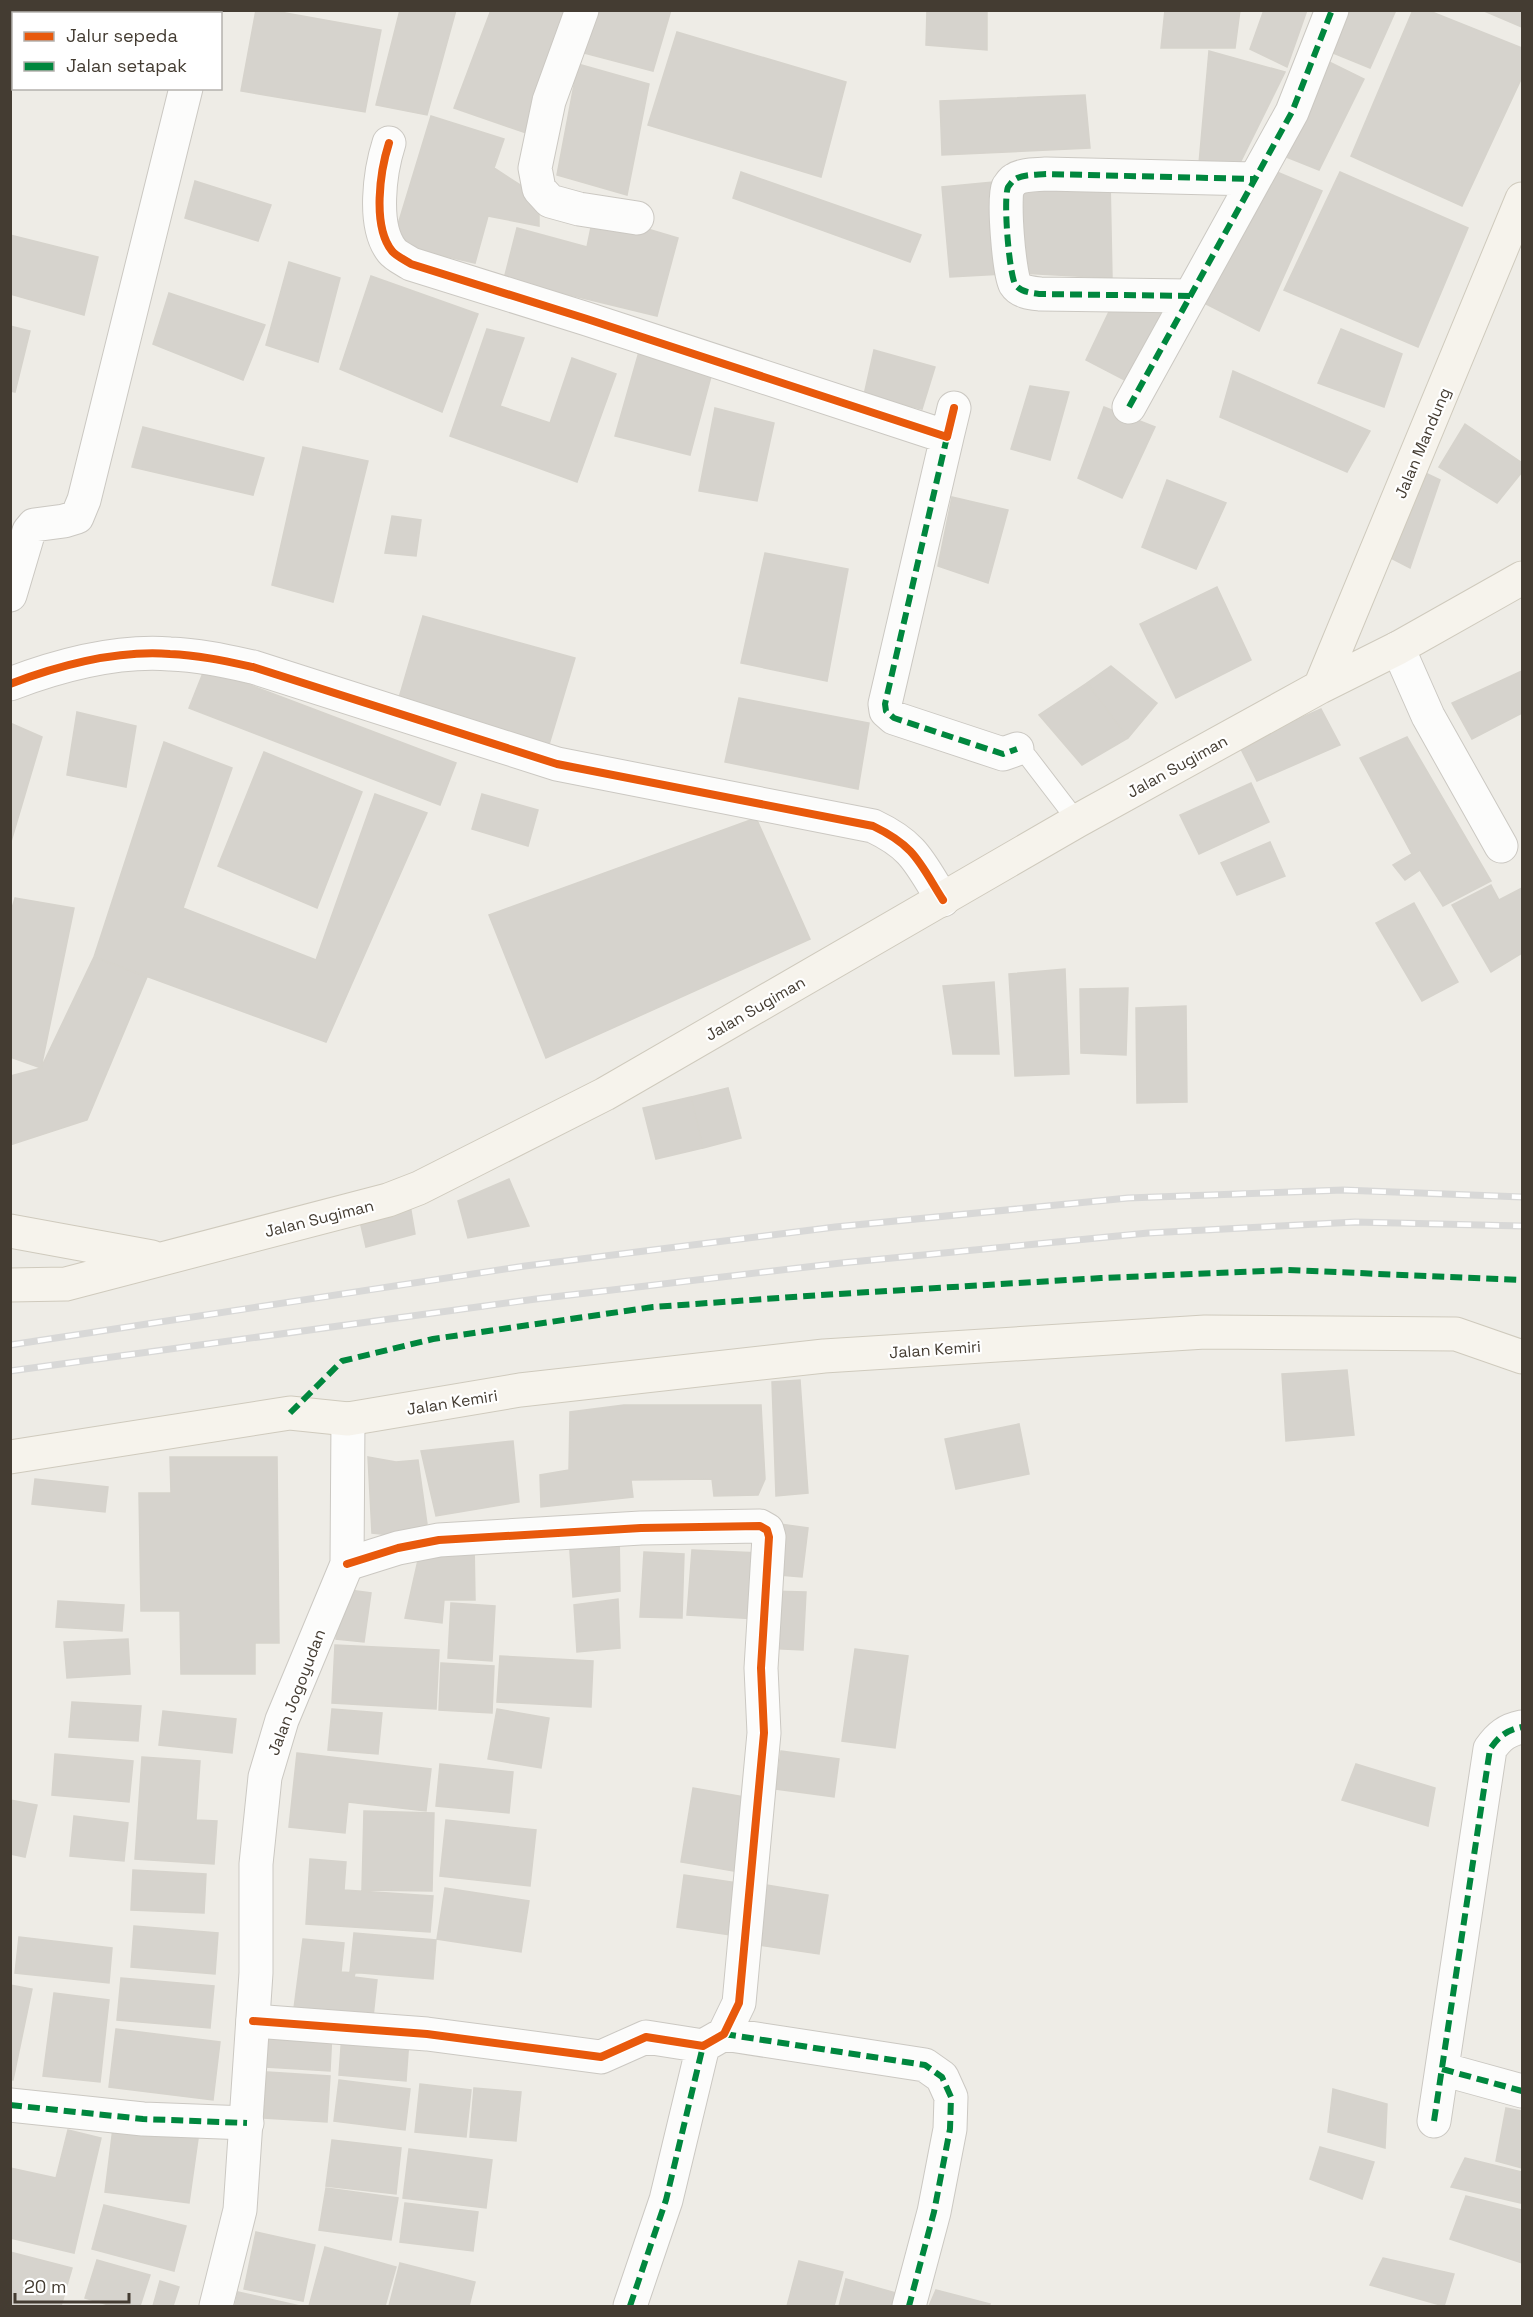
<svg xmlns="http://www.w3.org/2000/svg" width="1533" height="2317" font-family="'Space Grotesk',sans-serif">
	<style>
		.building { fill: #d6d3cd; stroke: #d6d3cc; stroke-width: 1.5 }
		.lines { fill: none; stroke-linecap: round; stroke-linejoin: round }
		.service-casing { stroke: #cbc8c2; stroke-width: 20 }
		.minor-casing { stroke: #cbc8c2; stroke-width: 35 }
		.tertiary-casing { stroke: #cbc8c2; stroke-width: 35 }
		.secondary-casing { stroke: #cfcabd; stroke-width: 35 }
		.service { stroke: #fcfcfb; stroke-width: 18 }
		.minor { stroke: #fcfcfb; stroke-width: 33 }
		.tertiary { stroke: #fcfcfb; stroke-width: 33 }
		.secondary { stroke: #f6f3ec; stroke-width: 33 }
		.rail-casing { stroke: #d8d8d7; stroke-width: 7 }
		.rail { stroke: #fff; stroke-width: 4.5; stroke-dasharray: 14; stroke-linecap: butt }
		.quiet { stroke: #00873e; stroke-width: 6; stroke-dasharray: 12 6; stroke-linecap: butt }
		.cycleway-casing { stroke: #fff; stroke-width: 11 }
		.cycleway { stroke: #e8590c; stroke-width: 8 }
		.labels { text-anchor: middle; stroke-width: 4.5; stroke-linejoin: round; paint-order: stroke }
		.street-label { font-size: 16px; fill: #443c32; stroke: #fff }
	</style>
	<rect width="100%" height="100%" fill="#eeece6"/>
	<!-- building -->
	<path class="building" d="M256 10H269L381 30 365 112 241 91Z
		M400 10H456L427 115 376 105Z
		M491 10H578L535 136 454 108Z
		M598 10H671L653 71 584 53Z
		M927 10H987V50L926 45Z
		M1165 10H1240L1235 48H1161Z
		M1264 10H1307L1287 67 1250 49Z
		M1335 10H1396L1370 68 1321 48Z
		M1413 10H1427L1522 48V77L1462 206 1351 156Z
		M1482 10H1522V27Z
		M677 32 846 82 821 177 648 125Z
		M1209 51 1285 72 1235 173 1198 175Z
		M1319 57 1364 79 1319 170 1274 152Z
		M578 64 649 84 627 195 557 175Z
		M1085 95 1090 148 942 155 940 101Z
		M431 116 504 139 494 168 539 197V226L488 216 475 263 392 244Z
		M1265 167 1322 191 1259 331 1202 302Z
		M741 172 921 235 910 262 733 198Z
		M1340 172 1468 228 1418 347 1284 290Z
		M1110 178 1112 278 1020 273 1013 184Z
		M195 181 271 205 258 241 185 218Z
		M993 182 1003 274 950 277 942 187Z
		M594 213 678 238 657 316 504 279 517 228 587 247Z
		M10 235 98 257 84 315 10 294Z
		M289 262 340 278 318 362 266 345Z
		M371 276 478 314 442 412 340 369Z
		M169 293 265 325 243 380 153 344Z
		M1115 299 1173 309 1138 387 1086 360Z
		M10 326 30 331 15 392 10 391Z
		M487 329 524 338 500 406 550 423 572 358 616 374 577 482 450 436Z
		M1341 329 1402 354 1384 407 1318 383Z
		M874 350 935 367 922 409 864 395Z
		M639 352 713 369 690 455 615 436Z
		M1233 371 1370 431 1347 472 1220 417Z
		M1030 386 1069 392 1050 460 1011 449Z
		M1104 407 1155 427 1122 498 1078 478Z
		M715 408 774 423 757 501 699 491Z
		M1465 424 1522 463V472L1497 503 1439 467Z
		M143 427 264 458 253 495 132 467Z
		M303 447 368 461 333 602 272 585Z
		M1417 469 1440 480 1410 568 1379 552Z
		M1167 480 1226 503 1196 569 1142 547Z
		M952 497 1008 510 988 583 938 566Z
		M392 516 421 520 416 556 385 553Z
		M765 553 848 569 827 681 741 663Z
		M1217 587 1251 660 1176 698 1140 624Z
		M423 616 575 658 547 751 396 708Z
		M1111 666 1157 703 1128 738 1087 683Z
		M205 668 456 763 440 805 189 708Z
		M1522 671V713L1472 739 1452 703Z
		M1087 683 1128 738 1082 765 1039 715Z
		M739 698 869 723 858 789 725 762Z
		M1321 709 1340 745 1257 781 1239 745Z
		M77 712 136 726 126 787 67 775Z
		M10 723 42 737 10 845Z
		M1407 737 1491 881 1443 906 1420 870 1405 880 1393 865 1412 854 1360 758Z
		M164 742 232 768 183 908 316 960 375 794 427 813 326 1042 94 957Z
		M264 752 362 792 317 908 218 866Z
		M1251 783 1269 822 1199 854 1180 815Z
		M482 794 538 810 528 846 472 829Z
		M756 818 810 939 546 1058 489 915Z
		M1270 842 1285 876 1237 895 1221 863Z
		M1491 885 1499 900 1522 888V953L1491 972 1452 905Z
		M15 898 74 908 41 1068 10 1057V915Z
		M1414 903 1458 982 1422 1001 1376 923Z
		M94 957 147 977 87 1120 10 1145V1076L41 1068Z
		M1065 969 1069 1074 1015 1076 1009 974Z
		M994 982 999 1054H953L943 986Z
		M1128 988 1126 1055 1081 1053 1080 989Z
		M1186 1006 1187 1102 1137 1103 1136 1008Z
		M728 1088 741 1138 703 1148 691 1097Z
		M691 1097 703 1148 656 1159 643 1108Z
		M509 1179 529 1226 468 1238 458 1201Z
		M410 1205 415 1234 366 1247 359 1217Z
		M1347 1370 1354 1435 1286 1441 1282 1374Z
		M800 1380 808 1493 776 1496 772 1382Z
		M624 1405H761L765 1479 758 1495 714 1496 712 1479 631 1480 633 1497 541 1507 540 1475 569 1470 570 1412Z
		M1019 1424 1029 1474 956 1489 945 1439Z
		M513 1441 519 1502 436 1516 421 1451Z
		M170 1457H277L279 1643H255V1674H181L180 1611H141L139 1493H171Z
		M368 1457 396 1462 418 1460 427 1524 401 1536 372 1533Z
		M35 1479 108 1487 105 1512 32 1504Z
		M773 1523 808 1528 802 1577 768 1574Z
		M619 1531 620 1591 573 1597 569 1536Z
		M474 1541 475 1600H444L442 1623 405 1618 421 1547Z
		M692 1550 760 1553 758 1619 687 1615Z
		M644 1552 684 1554 682 1618 640 1617Z
		M342 1589 371 1593 364 1642 336 1639Z
		M767 1591 806 1592 803 1650 763 1648Z
		M618 1599 620 1648 577 1652 574 1605Z
		M58 1601 124 1605 122 1631 56 1627Z
		M451 1603 495 1606 492 1661 448 1658Z
		M128 1639 130 1674 67 1678 64 1642Z
		M335 1645 439 1650 436 1709 332 1703Z
		M855 1649 908 1656 895 1748 842 1741Z
		M500 1656 593 1661 591 1707 497 1702Z
		M441 1663 494 1666 492 1713 439 1710Z
		M72 1702 141 1706 138 1741 69 1737Z
		M332 1709 382 1713 378 1754 328 1750Z
		M497 1709 549 1718 541 1768 488 1759Z
		M163 1711 236 1719 232 1753 159 1745Z
		M781 1751 839 1759 834 1797 776 1789Z
		M297 1753 431 1769 426 1811 348 1802 345 1833 289 1827Z
		M55 1754 133 1761 129 1802 52 1795Z
		M142 1757 200 1761 196 1820 217 1821 214 1864 135 1859Z
		M440 1764 513 1772 509 1813 436 1806Z
		M1356 1764 1435 1788 1428 1826 1342 1800Z
		M693 1788 751 1798 739 1872 681 1862Z
		M10 1800 37 1805 25 1857 10 1854Z
		M364 1811 434 1813 432 1891 362 1890Z
		M74 1816 128 1823 124 1861 70 1856Z
		M446 1820 536 1830 530 1886 440 1876Z
		M310 1859 346 1862 344 1890 433 1896 430 1932 306 1924Z
		M133 1870 206 1874 204 1913 131 1910Z
		M684 1875 744 1884 737 1936 677 1927Z
		M754 1883 828 1895 819 1954 745 1943Z
		M445 1888 529 1901 521 1952 437 1939Z
		M134 1926 218 1933 215 1974 131 1967Z
		M354 1933 436 1940 433 1979 350 1972Z
		M19 1937 112 1948 109 1983 15 1973Z
		M303 1939 344 1943 341 1972 355 1973 354 1977 377 1980 372 2026 293 2016Z
		M121 1978 214 1986 210 2028 117 2020Z
		M10 1985 32 1989 13 2080H10Z
		M54 1993 109 2000 100 2082 43 2076Z
		M269 2027 332 2031 330 2071 266 2067Z
		M116 2029 220 2042 213 2100 109 2087Z
		M342 2034 409 2039 406 2081 339 2075Z
		M267 2072 330 2076 327 2122 264 2118Z
		M339 2080 410 2089 405 2130 334 2121Z
		M420 2084 471 2090 466 2137 415 2132Z
		M474 2088 521 2092 516 2141 470 2137Z
		M1333 2089 1387 2104 1385 2148 1328 2132Z
		M1506 2108 1522 2111V2168L1496 2161Z
		M113 2128 198 2139 189 2203 105 2192Z
		M68 2130 101 2138 74 2253 10 2238V2168L56 2178Z
		M332 2140 401 2148 396 2194 326 2186Z
		M1320 2147 1374 2162 1362 2199 1310 2179Z
		M409 2149 492 2160 486 2208 403 2198Z
		M1465 2158 1522 2172 1521 2203 1451 2187Z
		M326 2188 398 2198 391 2240 319 2230Z
		M1466 2196 1522 2210V2263L1450 2239Z
		M405 2203 478 2212 473 2251 400 2242Z
		M104 2205 186 2226 174 2271 92 2249Z
		M256 2232 315 2245 303 2301 244 2289Z
		M325 2247 396 2267 385 2306H309Z
		M10 2252 72 2268 61 2306H10Z
		M1383 2258 1454 2274 1444 2306 1370 2285Z
		M97 2260 150 2275 140 2306H112L85 2298Z
		M799 2261 843 2272 834 2306H787Z
		M400 2263 475 2282 469 2306H389Z
		M846 2279 896 2293 892 2306H839Z
		M160 2281 179 2287 173 2306H153Z
		M936 2290 990 2304 989 2306H929Z
		M238 2292 300 2306H235Z"/>
	<g class="lines">
		<!-- service casing -->
		<g class="service-casing">
			<path id="service" d="M1017 749 1028 757 1077 821"/>
		</g>
		<!-- minor casing -->
		<g class="minor-casing">
			<path id="minor" d="M582 10 549 101 535 168 539 189 550 201 579 209 637 218
				M204 14 205 10
				M389 143C380 171 372 226 392 251 396 256 405 260 411 264L587 319 947 437 954 408
				M1190 296 1040 294C1031 293 1020 292 1015 284 1009 272 1003 199 1008 187 1009 186 1013 180 1014 180 1022 174 1036 175 1046 174L1254 179
				M1129 407 1292 112 1332 10
				M947 437 885 704 886 711 894 718 1003 754 1017 749
				M10 595 29 531 34 525 64 521 77 517 84 500 186 88
				M1398 648 1428 716 1501 846
				M10 684C60 665 117 650 170 654 198 655 225 661 253 667L557 764 873 826C915 846 919 862 943 900
				M253 2021 427 2034 601 2057 646 2037 703 2046 724 2034 739 2003 764 1733 761 1668 769 1537 767 1530 760 1526 641 1528 439 1540 398 1548 347 1564
				M724 2034 925 2065 942 2077 951 2097 950 2129 934 2212 909 2306
				M1442 2069 1522 2091
				M10 2105 143 2119 247 2123
				M1434 2121 1490 1749C1499 1736 1507 1730 1522 1727
				M630 2306 666 2200 703 2046"/>
		</g>
		<!-- tertiary casing -->
		<g class="tertiary-casing">
			<path id="tertiary" d="M216 2306 240 2210 256 1973V1864L265 1777 282 1720 347 1564 348 1419"/>
		</g>
		<!-- secondary casing -->
		<g class="secondary-casing">
			<path id="secondary" d="M1320 687 1522 199
				M10 1231 152 1257
				M10 1285 66 1284 388 1200 419 1188 605 1094 1077 821 1320 687 1398 648 1522 578
				M10 1457 290 1413 348 1419 520 1390 824 1356 1205 1332 1456 1334 1522 1357"/>
		</g>
		<!-- service -->
		<use href="#service" class="service"/>
		<!-- minor -->
		<use href="#minor" class="minor"/>
		<!-- tertiary -->
		<use href="#tertiary" class="tertiary"/>
		<!-- secondary -->
		<use href="#secondary" class="secondary"/>
		<!-- rail casing -->
		<g class="rail-casing">
			<path id="rail" d="M10 1345 525 1266 835 1227 1128 1198 1343 1190 1522 1197
				M10 1371 536 1299 841 1263 1148 1233 1355 1222 1522 1226"/>
		</g>
		<!-- rail -->
		<use href="#rail" class="rail"/>
		<!-- quiet -->
		<path class="quiet" d="M1190 296 1040 294C1031 293 1020 292 1015 284 1009 272 1003 199 1008 187 1009 186 1013 180 1014 180 1022 174 1036 175 1046 174L1254 179
			M1129 407 1292 112 1332 10
			M947 437 885 704 886 711 894 718 1003 754 1017 749
			M290 1413 342 1361 433 1339 653 1307 821 1295 1101 1278 1287 1270 1522 1280
			M724 2034 925 2065 942 2077 951 2097 950 2129 934 2212 909 2306
			M1442 2069 1522 2091
			M10 2105 143 2119 247 2123
			M1434 2121 1490 1749C1499 1736 1507 1730 1522 1727
			M630 2306 666 2200 703 2046"/>
		<!-- cycleway casing -->
		<g class="cycleway-casing">
			<path id="cycleway" d="M389 143C380 171 372 226 392 251 396 256 405 260 411 264L587 319 947 437 954 408
				M10 684C60 665 117 650 170 654 198 655 225 661 253 667L557 764 873 826C915 846 919 862 943 900
				M253 2021 427 2034 601 2057 646 2037 703 2046 724 2034 739 2003 764 1733 761 1668 769 1537 767 1530 760 1526 641 1528 439 1540 398 1548 347 1564"/>
		</g>
		<!-- cycleway -->
		<use href="#cycleway" class="cycleway"/>
	</g>
	<g class="labels">
		<!-- street labels -->
		<g class="street-label">
			<text transform="translate(1422 443) rotate(-67)" y="6">Jalan Mandung</text>
			<text transform="translate(1177 766) rotate(-29)" y="6">Jalan Sugiman</text>
			<text transform="translate(755 1008) rotate(-30)" y="6">Jalan Sugiman</text>
			<text transform="translate(319 1218) rotate(-14)" y="6">Jalan Sugiman</text>
			<text transform="translate(935 1349) rotate(-4)" y="6">Jalan Kemiri</text>
			<text transform="translate(452 1402) rotate(-9)" y="6">Jalan Kemiri</text>
			<text transform="translate(296 1692) rotate(-69)" y="6">Jalan Jogoyudan</text>
		</g>
	</g>
	<!-- border -->
	<rect width="1533" height="2317" fill="none" stroke="#443c32" stroke-width="24"/>
	<!-- legend -->
	<rect x="12" y="12" width="210" height="78" fill="#ffffff" stroke="#b4b1ad" stroke-width="1.5"/>
	<rect x="24" y="32" width="30" height="9" fill="#e8590c" stroke="#b4b1ad" stroke-width="1.5"/>
	<text x="66" y="42" font-size="18" fill="#443c32">Jalur sepeda</text>
	<rect x="24" y="62" width="30" height="9" fill="#00873e" stroke="#b4b1ad" stroke-width="1.5"/>
	<text x="66" y="72" font-size="18" fill="#443c32">Jalan setapak</text>
	<!-- scale -->
	<path d="M15 2293v9h114v-9" fill="none" stroke="#443c32" stroke-width="3"/>
	<text x="24" y="2293" font-size="18" fill="#443c32" stroke="#ffffff" stroke-width="4.5" paint-order="stroke">20 m</text>
</svg>
